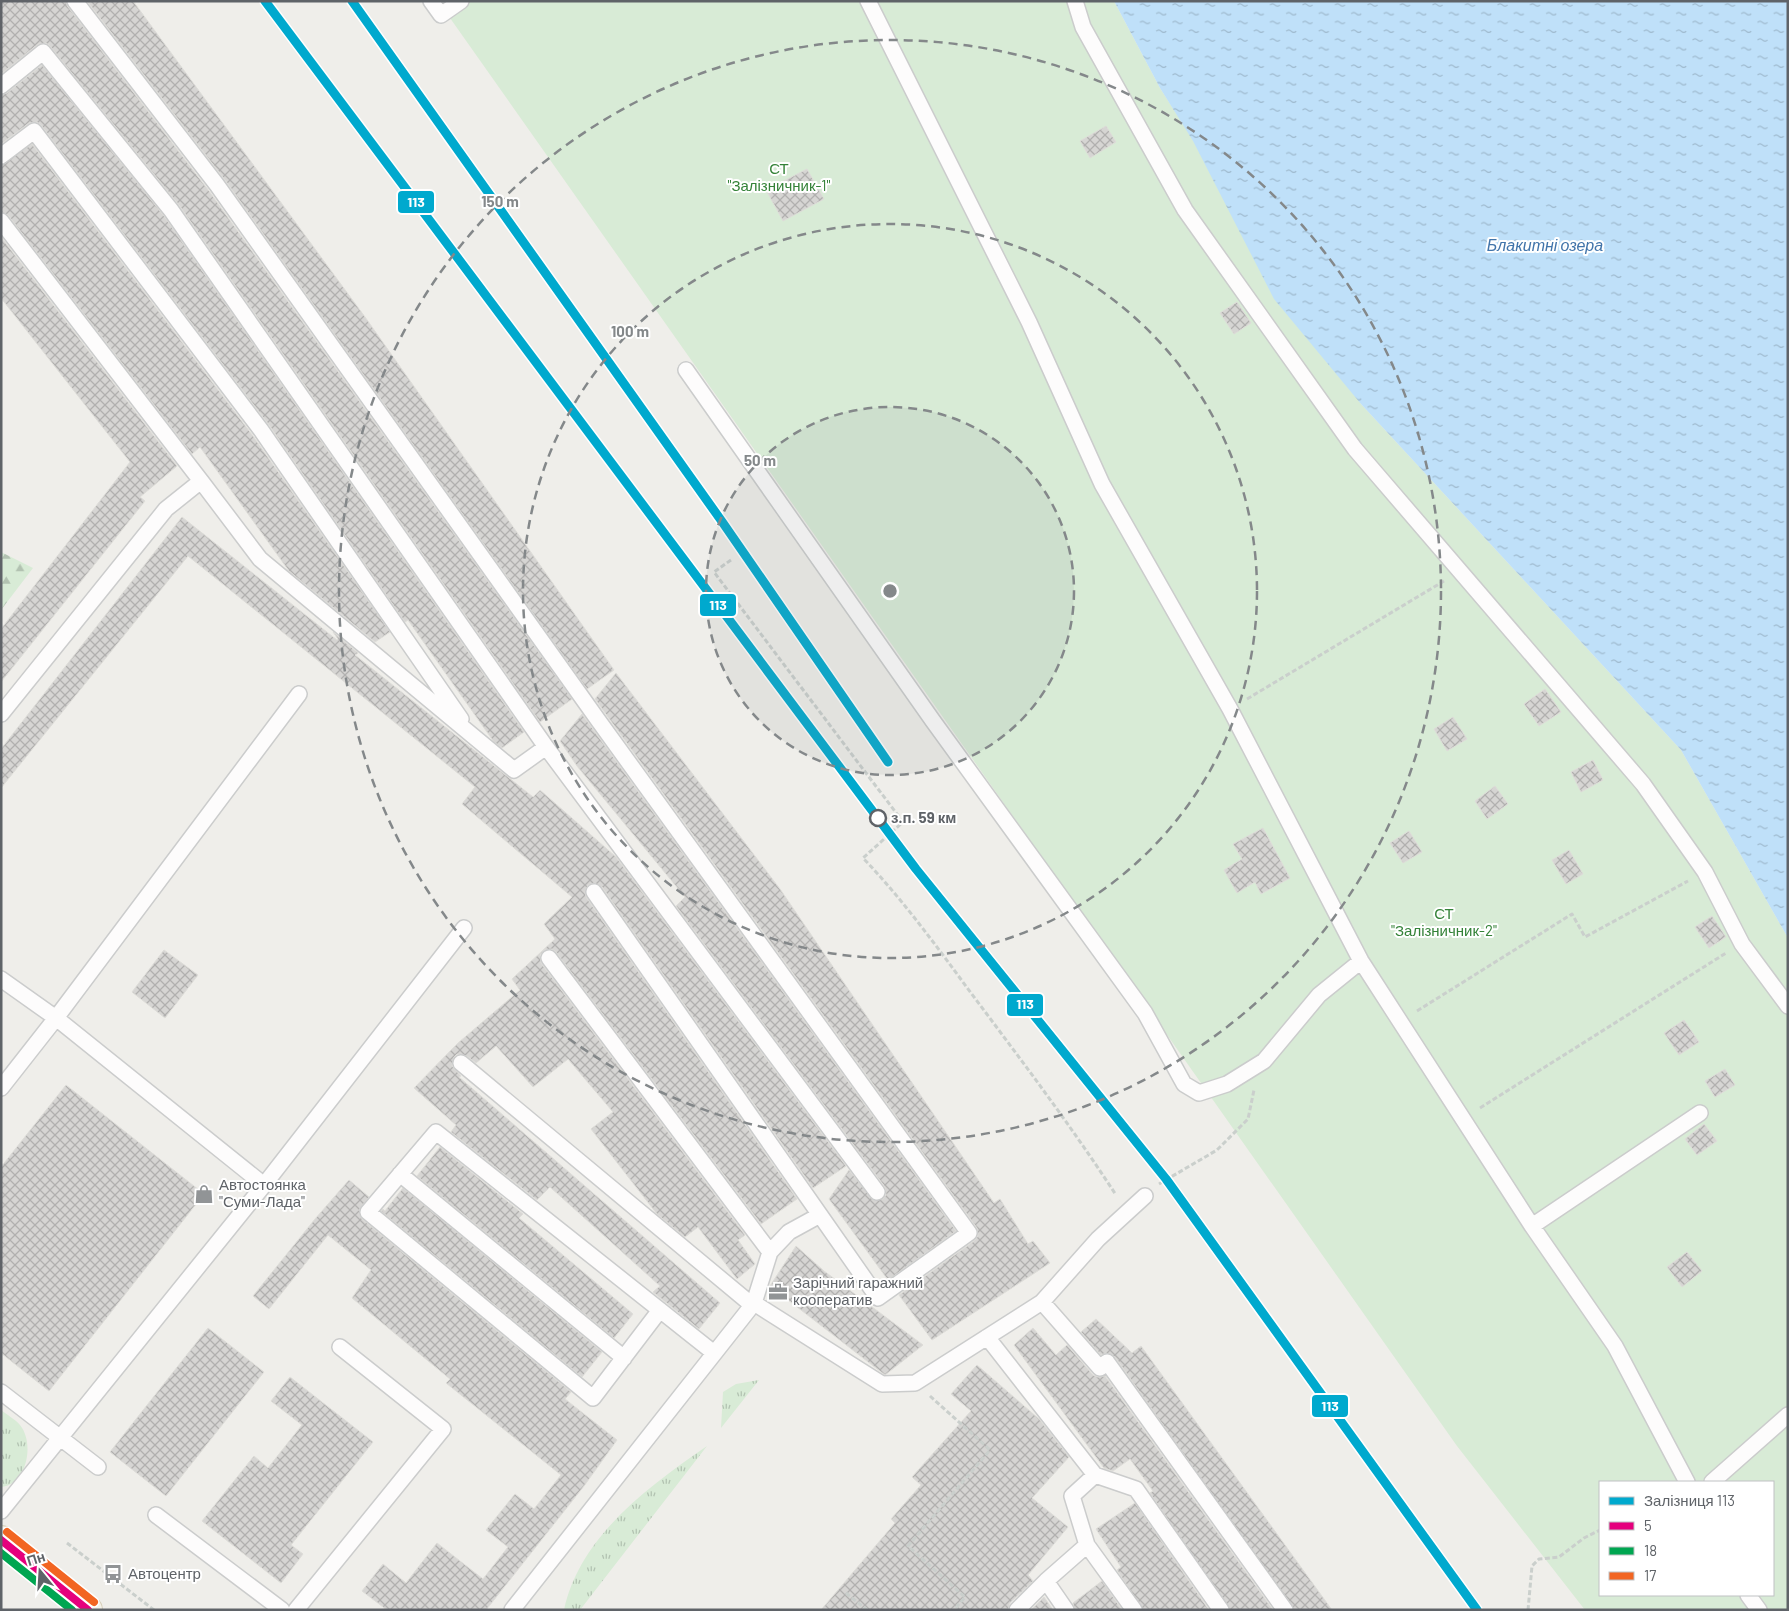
<svg xmlns="http://www.w3.org/2000/svg" width="1789" height="1611" font-family="Barlow,sans-serif">
	<style>
		.grass { fill: url(#grass-tufts) }
		.forest { fill: url(#forest-firs) }
		.garden { fill: #d8ebd6; fill-rule: evenodd }
		.water { fill: url(#water-ripples) }
		.building { fill: url(#building-cross-hatch); stroke: #deddd9 }
		.lines { fill: none; stroke-linecap: round; stroke-linejoin: round }
		.lane-casing { stroke: #cbcccc; stroke-width: 18 }
		.primary-casing { stroke: #d7ceb8; stroke-width: 30 }
		.path { stroke: #cacfcc; stroke-width: 3; stroke-dasharray: 5 2.5; stroke-linecap: butt }
		.lane { stroke: #fdfcfc; stroke-width: 15 }
		.primary { stroke: #f4f2e9; stroke-width: 28 }
		.bus-1-casing { stroke: #fff; stroke-width: 11 }
		.bus-2-casing { stroke: #fff; stroke-width: 11 }
		.bus-3-casing { stroke: #fff; stroke-width: 11 }
		.bus-1 { stroke: #e5007d; stroke-width: 8 }
		.bus-2 { stroke: #00a651; stroke-width: 8 }
		.bus-3 { stroke: #f26522; stroke-width: 8 }
		.rail-1-casing { stroke: #fff; stroke-width: 12 }
		.rail-1 { stroke: #00a9ce; stroke-width: 9 }
		.ring { fill: none; stroke: #84888a; stroke-width: 2.5; stroke-dasharray: 9 6 }
		.stop-dot { fill: #fff; stroke: #5f6368; stroke-width: 2.5 }
		.labels { text-anchor: middle; stroke-width: 4; stroke-linejoin: round; paint-order: stroke }
		.park-label { font-size: 15px; fill: #348238; stroke: #fff }
		.stop-label { font-size: 15px; font-weight: bold; fill: #5f6368; stroke: #fff; text-anchor: start }
		.poi-label { font-size: 15px; fill: #5f6368; stroke: #fff; text-anchor: start }
		.water-label { font-size: 16px; font-style: italic; fill: #4174aa; stroke: #fff }
		.centre { fill: #84888a; stroke: #fff; stroke-width: 2.5 }
		.ring-label { font-size: 15px; text-anchor: middle; font-weight: bold; fill: #84888a; stroke: #fff; stroke-width: 4; stroke-linejoin: round; paint-order: stroke }
		.line-badge { stroke: #fff; stroke-width: 2 }
		.badge-label { font-size: 14px; text-anchor: middle; font-weight: bold; fill: #fff }
	</style>
	<defs>
		<pattern id="grass-tufts" width="24" height="20" patternUnits="userSpaceOnUse" patternTransform="scale(1.25)"><rect width="24" height="20" fill="#d8ebd6"/><path d="M3 7l-1-3M5 7V3M7 7l1-3M15 17l-1-3M17 17v-4M19 17l1-3" fill="none" stroke="#b2c2b1"/></pattern>
		<pattern id="forest-firs" width="22" height="20" patternUnits="userSpaceOnUse" patternTransform="scale(1.25)"><rect width="22" height="20" fill="#d8ebd6"/><path d="M5 1l3.5 6h-7zM16 11l3.5 6h-7z" fill="#b2c2b1"/></pattern>
		<pattern id="water-ripples" width="26" height="14" patternUnits="userSpaceOnUse" patternTransform="scale(1.25)"><rect width="26" height="14" fill="#bfe0f9"/><path d="M2 4q2-2 4 0t4 0M15 11q2-2 4 0t4 0" fill="none" stroke="#9eb9cd"/></pattern>
		<pattern id="building-cross-hatch" width="8" height="8" patternUnits="userSpaceOnUse" patternTransform="scale(1.25)"><rect width="8" height="8" fill="#d6d5d3"/><path d="M0 0l8 8M0 8l8-8" fill="none" stroke="#b1b0af"/></pattern>
	</defs>
	<rect width="100%" height="100%" fill="#efeeea"/>
	<!-- grass -->
	<path class="grass" d="M759 1380 721 1428 723 1392 736 1384Z
		M1 1410C7 1415 15 1419 20 1425 35 1443 27 1485 1 1487Z
		M707 1446 580 1610H564C580 1536 648 1487 707 1446Z"/>
	<!-- forest -->
	<path class="forest" d="M1 552 33 568 1 610Z"/>
	<!-- garden -->
	<path class="garden" d="M438 1H1114L1160 88 1361 404 1681 750 1788 938V1610H1585L1457 1446ZM1600 1482H1773V1595H1600Z"/>
	<!-- water -->
	<path class="water" d="M1114 1H1788V938L1681 750 1361 404 1274 299 1193 141 1160 88Z"/>
	<!-- building -->
	<path class="building" d="M1 1H66L68 7 209 191 572 699 540 722 179 205 50 46 46 43 38 44 1 74Z
		M87 1H133L365 317 614 670 587 689 225 180Z
		M42 65 164 216 524 732 502 748 494 742 408 620 405 622 269 425 41 125 37 122 29 123 1 144V95L7 93Z
		M1106 126 1116 142 1090 158 1080 141Z
		M32 144 253 436 390 632 375 642 289 571 200 447 192 454 8 215 1 212V165Z
		M807 169 824 199 783 221 766 190Z
		M1 237 177 466 140 497 145 501 1 682V629L130 462 1 298Z
		M1237 302 1251 323 1234 334 1220 313Z
		M182 517 337 640 338 639 333 632 358 653 355 655 533 797 540 790 616 857 846 1166 813 1188 602 887 594 883 588 885 585 892 586 897 797 1199 761 1224 556 952 552 949 544 950 540 955 541 963 745 1235 738 1240 755 1264 737 1279 698 1227 685 1237 657 1214 591 1129 613 1112 568 1059 533 1087 496 1046 476 1063 467 1056 457 1054 454 1057 452 1066 461 1076 459 1077 720 1303 699 1329 653 1292 660 1286 550 1187 537 1200 451 1132 456 1125 414 1088 458 1043 520 990 512 979 555 939 544 924 572 897 462 804 475 787 188 556 1 788V749Z
		M616 673 780 889 994 1203 1000 1199 1028 1244 1033 1241 1050 1263 932 1340 899 1295 974 1241 978 1236 977 1228 595 699Z
		M1545 689 1561 712 1539 726 1524 704Z
		M582 714 956 1231 888 1280 829 1199 849 1170 873 1200 883 1199 886 1195 885 1187 676 906 685 897 577 766 560 741Z
		M1453 717 1467 739 1447 751 1434 729Z
		M1593 760 1603 780 1581 792 1571 772Z
		M1495 786 1508 804 1487 819 1475 801Z
		M1263 828 1290 878 1261 894 1255 882 1237 893 1224 870 1242 859 1233 844Z
		M1409 831 1422 852 1403 863 1390 843Z
		M1569 850 1583 874 1566 884 1552 860Z
		M1712 916 1726 937 1709 948 1695 927Z
		M164 950 198 975 165 1018 132 992Z
		M1684 1020 1699 1042 1679 1055 1664 1033Z
		M1725 1069 1735 1085 1715 1097 1705 1081Z
		M66 1085 204 1194 49 1391 1 1353V1167Z
		M1704 1124 1717 1141 1697 1155 1685 1139Z
		M440 1147 523 1214 519 1218 633 1314 614 1338 417 1176Z
		M349 1180 369 1197 359 1210 362 1219 571 1392 565 1399 617 1440 584 1486 486 1610H387L362 1591 383 1564 406 1583 437 1543 483 1579 508 1547 486 1530 515 1494 534 1509 561 1475 446 1383 450 1379 352 1298 371 1270 328 1235 269 1309 253 1296 315 1219Z
		M403 1188 602 1352 582 1377 381 1211 383 1209 385 1211Z
		M796 1246 824 1271 923 1345 885 1375 770 1286Z
		M1687 1252 1702 1271 1682 1287 1667 1267Z
		M1096 1319 1132 1353 1141 1346 1332 1610H1294L1115 1357 1106 1353 1101 1355 1081 1332Z
		M208 1328 264 1372 166 1496 110 1452Z
		M1033 1328 1056 1355 1067 1345 1093 1375 1097 1377 1105 1376 1273 1610H1230L1150 1493 1153 1491 1130 1459 1113 1471 1104 1468 1014 1345Z
		M977 1365 1039 1419 1069 1457 1032 1498 1068 1527 1028 1575 1033 1581 1010 1603 1008 1610H821L895 1523 891 1519 921 1485 912 1477 971 1411 951 1394Z
		M290 1377 373 1442 291 1545 303 1554 281 1583 202 1521 254 1456 268 1468 302 1425 271 1401Z
		M1135 1503 1209 1610H1143L1117 1570 1121 1567 1096 1529Z
		M1102 1581 1122 1610H1075L1073 1603Z
		M1044 1597 1053 1610H1031Z"/>
	<g class="lines">
		<!-- lane casing -->
		<g class="lane-casing">
			<path id="lane" d="M75 1 217 185 598 720 969 1233 878 1298 820 1215 789 1232 770 1252 549 958
				M431 1 441 15 461 1
				M868 1 1029 322 1102 484 1230 709 1361 961 1532 1226 1615 1346 1687 1482
				M1075 1 1083 27 1185 210 1355 449 1643 784 1705 872 1742 944 1788 1006
				M1 86 43 52 171 210 546 747 514 770 260 559 201 481 166 509 1 714
				M1 156 34 131 261 430 461 719
				M1 221 201 481
				M686 370 933 721 1145 1013 1184 1084 1199 1093 1227 1084 1264 1061 1319 995 1361 961
				M546 747 877 1192
				M594 892 820 1215
				M1 979 56 1018 264 1185 464 928
				M461 1063 752 1305
				M1 1088 56 1018 299 694
				M400 1174 624 1358
				M1532 1226 1700 1113
				M1042 1302 1100 1368 1107 1362 1285 1610
				M754 1303 770 1252
				M660 1310 593 1398 368 1212 436 1132 714 1353
				M987 1337 1095 1475 1072 1496 1087 1545 1046 1581 1066 1610
				M1 1392 98 1467
				M1095 1475 1136 1489 1221 1610
				M1712 1482 1788 1415
				M1 1511 264 1185
				M156 1515 282 1610
				M1087 1545 1134 1610
				M1748 1595 1759 1610
				M296 1610 443 1429 340 1347
				M512 1610 754 1303 882 1384 915 1383 1042 1302 1098 1239 1145 1196
				M1017 1610 1046 1581"/>
		</g>
		<!-- primary casing -->
		<g class="primary-casing">
			<path id="primary" d="M1 1540 88 1610"/>
		</g>
		<!-- path -->
		<path class="path" d="M731 560 714 572 903 822 863 858C909 906 946 960 986 1013 1031 1073 1075 1132 1116 1195
			M1247 699 1444 581
			M1417 1011 1572 914 1585 937 1688 881
			M1480 1108 1726 953
			M1159 1184 1217 1150 1248 1119 1254 1090
			M930 1396 990 1450 908 1546 965 1597 954 1610
			M67 1543 154 1610
			M846 1593 867 1610
			M1528 1610 1532 1566 1539 1559 1559 1557 1584 1538 1600 1530"/>
		<!-- lane -->
		<use href="#lane" class="lane"/>
		<!-- primary -->
		<use href="#primary" class="primary"/>
		<!-- bus-1 casing -->
		<g class="bus-1-casing">
			<path id="bus-1" d="M1 1540 88 1610"/>
		</g>
		<!-- bus-2 casing -->
		<g class="bus-2-casing">
			<path id="bus-2" d="M1 1553 72 1610"/>
		</g>
		<!-- bus-3 casing -->
		<g class="bus-3-casing">
			<path id="bus-3" d="M7 1532 94 1602"/>
		</g>
		<!-- bus-1 -->
		<use href="#bus-1" class="bus-1"/>
		<!-- bus-2 -->
		<use href="#bus-2" class="bus-2"/>
		<!-- bus-3 -->
		<use href="#bus-3" class="bus-3"/>
		<!-- rail-1 casing -->
		<g class="rail-1-casing">
			<path id="rail-1" d="M265 1 916 869 1166 1179 1477 1610
				M352 1 723 523 888 762"/>
		</g>
		<!-- rail-1 -->
		<use href="#rail-1" class="rail-1"/>
	</g>
	<!-- distance rings -->
	<circle cx="890" cy="591" r="184" fill="#84888a" fill-opacity=".12"/>
	<g class="ring">
		<circle cx="890" cy="591" r="184"/>
		<circle cx="890" cy="591" r="367"/>
		<circle cx="890" cy="591" r="551"/>
	</g>
	<!-- icons -->
	<defs>
		<g id="shop-bare" transform="scale(1.5)"><path d="M-5-2.5h2.3a2.7 3.5 0 0 1 5.4 0H5L5.5 6h-11ZM-1.5-2.5h3a1.5 2.3 0 0 0-3 0Z" fill="#919496" stroke="#fff" stroke-width="2.5" paint-order="stroke"/></g>
		<g id="office-bare" transform="scale(1.5)"><path d="M-6-3h4V-5.5h4V-3h4V5H-6ZM-1-4.5V-3h2v-1.5ZM-6 0V1H6V0Z" fill="#919496" stroke="#fff" stroke-width="2.5" paint-order="stroke"/></g>
		<g id="bus-bare" transform="scale(1.5)"><path d="M-5-6H5V4H4V6H2V4H-2V6H-4V4H-5ZM-3.5-4V0h7V-4ZM-3.5 1.2v1.5H-2V1.2ZM2 1.2v1.5H3.5V1.2Z" fill="#919496" stroke="#fff" stroke-width="2.5" paint-order="stroke"/></g>
	</defs>
	<g fill-rule="evenodd">
		<use href="#shop-bare" x="204" y="1194"/>
		<use href="#office-bare" x="778" y="1292"/>
		<use href="#bus-bare" x="113" y="1574"/>
	</g>
	<!-- markers -->
	<circle class="stop-dot" cx="878" cy="818" r="8"/>
	<g class="labels">
		<!-- park labels -->
		<g class="park-label">
			<text x="779" y="174">СТ<tspan x="779" dy="17">"Залізничник-1"</tspan></text>
			<text x="1444" y="919">СТ<tspan x="1444" dy="17">"Залізничник-2"</tspan></text>
		</g>
		<!-- stop labels -->
		<g class="stop-label">
			<text x="891" y="823">з.п. 59 км</text>
		</g>
		<!-- poi labels -->
		<g class="poi-label">
			<text x="219" y="1190">Автостоянка<tspan x="219" dy="17">"Суми-Лада"</tspan></text>
			<text x="793" y="1288">Зарічний гаражний<tspan x="793" dy="17">кооператив</tspan></text>
			<text x="128" y="1579">Автоцентр</text>
		</g>
		<!-- water labels -->
		<g class="water-label">
			<text x="1545" y="251">Блакитні озера</text>
		</g>
	</g>
	<circle cx="890" cy="591" r="8" class="centre"/>
	<g class="ring-label">
		<text x="500" y="207">150 m</text>
		<text x="630" y="337">100 m</text>
		<text x="760" y="466">50 m</text>
	</g>
	<g class="line-badge">
		<rect x="397" y="190" width="38" height="24" rx="5" fill="#00a9ce"/>
		<rect x="699" y="593" width="38" height="24" rx="5" fill="#00a9ce"/>
		<rect x="1006" y="993" width="38" height="24" rx="5" fill="#00a9ce"/>
		<rect x="1311" y="1394" width="38" height="24" rx="5" fill="#00a9ce"/>
	</g>
	<g class="badge-label">
		<text x="416" y="207">113</text>
		<text x="718" y="610">113</text>
		<text x="1025" y="1009">113</text>
		<text x="1330" y="1411">113</text>
	</g>
	<!-- border -->
	<rect width="1789" height="1611" fill="none" stroke="#5f6368" stroke-width="5"/>
	<!-- legend -->
	<rect x="1599" y="1481" width="175" height="115" fill="#ffffff" stroke="#bfc1c3"/>
	<rect x="1609" y="1497" width="25" height="8" fill="#00a9ce" stroke="#bfc1c3"/>
	<text x="1644" y="1506" font-size="15" fill="#5f6368">Залізниця 113</text>
	<rect x="1609" y="1522" width="25" height="8" fill="#e5007d" stroke="#bfc1c3"/>
	<text x="1644" y="1531" font-size="15" fill="#5f6368">5</text>
	<rect x="1609" y="1547" width="25" height="8" fill="#00a651" stroke="#bfc1c3"/>
	<text x="1644" y="1556" font-size="15" fill="#5f6368">18</text>
	<rect x="1609" y="1572" width="25" height="8" fill="#f26522" stroke="#bfc1c3"/>
	<text x="1644" y="1581" font-size="15" fill="#5f6368">17</text>
	<!-- north arrow -->
	<g transform="translate(40 1571) rotate(342)" stroke="#ffffff" stroke-width="4" paint-order="stroke">
	<path d="M0-4L9 19L0 12L-9 19Z" fill="#5f6368"/>
	<text y="-8" font-size="14" font-weight="bold" text-anchor="middle" fill="#5f6368">Пн</text>
	</g>
</svg>
